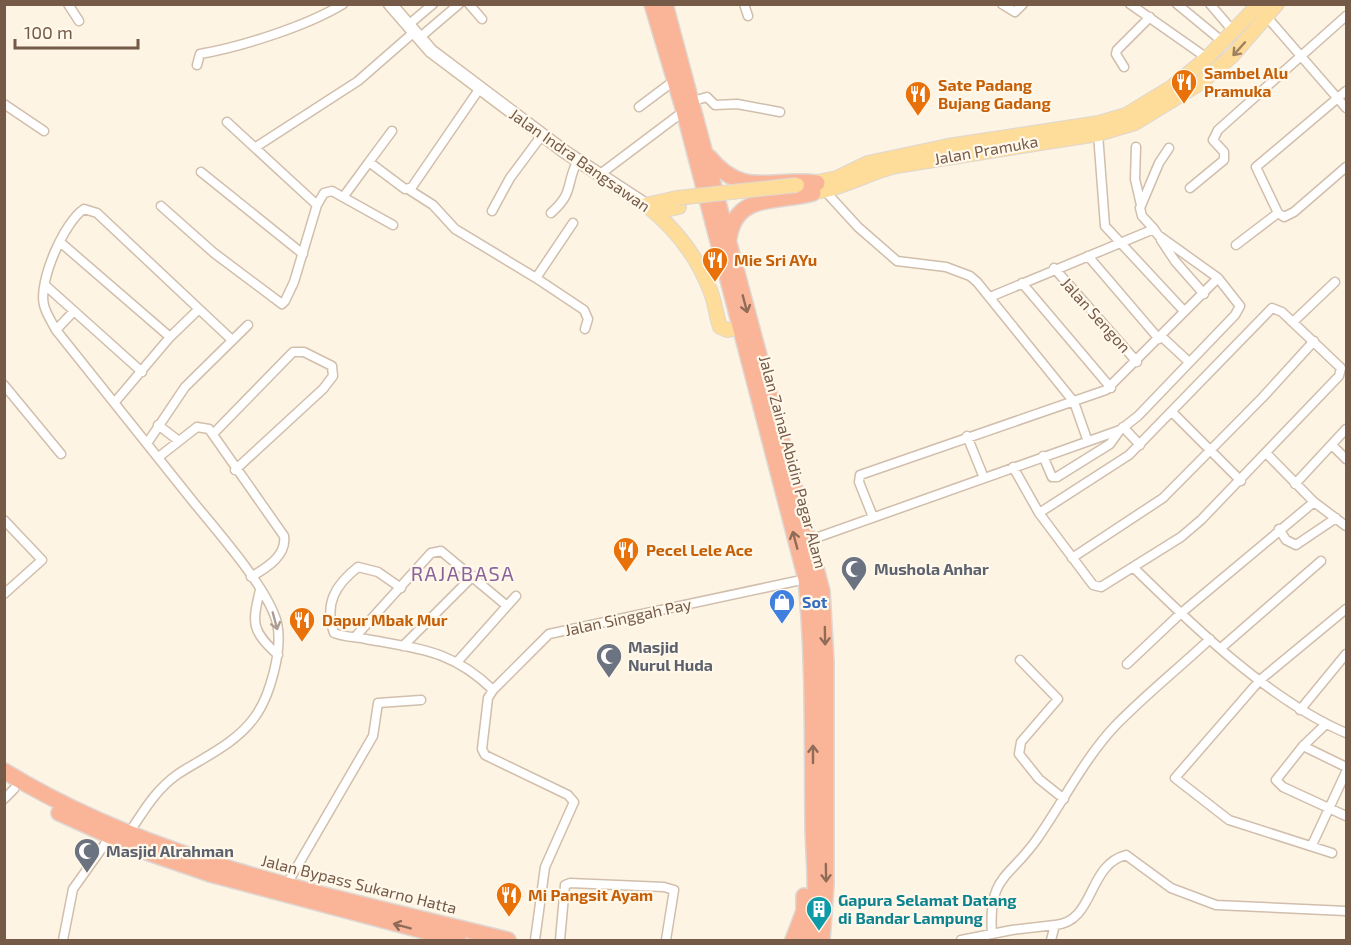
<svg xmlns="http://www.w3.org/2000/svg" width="1351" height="945" font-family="'Exo 2',sans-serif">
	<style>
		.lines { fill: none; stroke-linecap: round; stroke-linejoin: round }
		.street-casing { stroke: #d1beac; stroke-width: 11 }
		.secondary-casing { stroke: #d4bea9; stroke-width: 15 }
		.primary-casing { stroke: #ded7d3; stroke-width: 16 }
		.highway-casing { stroke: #ded7d3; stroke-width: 18 }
		.street { stroke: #fff; stroke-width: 8 }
		.secondary { stroke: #fff; stroke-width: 12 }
		.primary { stroke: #fedc99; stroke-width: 14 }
		.highway { stroke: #fab598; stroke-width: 15 }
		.primary-bridge-casing { stroke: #ded7d3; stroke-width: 16; stroke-linecap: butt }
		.primary-bridge { stroke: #fedc99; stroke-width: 14 }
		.oneway { stroke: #9f8160 }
		.oneway2 { stroke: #906c58 }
		.oneway3 { stroke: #ad9c91 }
		.labels { text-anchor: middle; stroke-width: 4.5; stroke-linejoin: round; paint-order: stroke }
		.food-label { font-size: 16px; font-weight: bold; fill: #c56008; stroke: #fff8eb; text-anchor: start }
		.street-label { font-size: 16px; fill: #765a48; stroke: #fff8eb }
		.worship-label { font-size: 16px; font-weight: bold; fill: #5b616d; stroke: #fff8eb; text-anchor: start }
		.shop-label { font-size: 16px; font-weight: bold; fill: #366cbe; stroke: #fff8eb; text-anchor: start }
		.culture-label { font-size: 16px; font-weight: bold; fill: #0d838f; stroke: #fff8eb; text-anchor: start }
		.quarter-label { font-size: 20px; letter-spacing: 1.5px; fill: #8a639a; stroke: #fff8eb }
	</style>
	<rect width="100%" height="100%" fill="#fdf4e3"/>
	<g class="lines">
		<!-- street casing -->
		<g class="street-casing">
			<path id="street" d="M68 4 79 21
				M469 4 482 19
				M744 4 748 16
				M1002 4 1015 12 1023 4
				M1130 4 1207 58
				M1177 4 1223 42
				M1210 4 1233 31
				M1267 17 1346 108
				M407 26 433 4
				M418 39 459 4
				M197 65 200 54C241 47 307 26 343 4
				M1124 67 1116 54 1117 50 1150 17
				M1346 91 1256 167 1278 213 1284 217 1294 212 1346 167
				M693 101 707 97 715 105 737 104 780 112
				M4 104 44 131
				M639 107 675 80
				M1098 134 1105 226 1184 311
				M256 147 358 81 413 33
				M1136 147 1135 179 1141 205
				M369 162 392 131
				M201 172 303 254
				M599 175 684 111
				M1190 188 1224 160V152L1213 140 1218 130 1346 16
				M408 189 433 205 455 229 536 278 584 310 588 319 585 329
				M826 192 858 227 897 261 946 267 970 276 977 282 1074 402 1087 439
				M344 196 369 162 405 189 412 187 480 88
				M317 205 324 193 332 191 393 225
				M161 206 214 253 282 304 285 301 294 282 317 205 227 122
				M492 211 510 178 542 135
				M551 213C575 192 565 184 578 160
				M1154 229 1142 216 1140 208 1159 163 1169 148
				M1161 240 1175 261 1204 294
				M60 242 170 337
				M1236 245 1278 213
				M1088 256 1159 339
				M1054 268 1137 362
				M536 278 573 223
				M1022 283 1111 388
				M45 285 142 372
				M199 309 232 340
				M1293 322 1335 282
				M56 330 74 311
				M1161 336 1189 362
				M4 385 61 454
				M115 402 170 337 199 309 97 213 84 209C64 222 38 282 44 305 46 314 52 322 56 330 103 388 149 446 195 504 218 532 269 590 277 623 283 649 270 697 254 718 235 744 204 757 178 774 156 789 143 812 129 833
				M1173 413 1241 481
				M158 425 179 441
				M1123 427 1140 445
				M213 434 293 352H304L332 366 333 376 323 389 235 470
				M967 436 984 478
				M148 442 185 387 248 325
				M1332 445 1346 459
				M1267 454 1314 502 1346 526
				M160 456 197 427 209 429 284 536C287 556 266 568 251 577
				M1043 456 1052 477H1057L1110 444 1120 430
				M1013 467 1039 513 1093 585 1101 587 1181 537 1201 520 1339 376 1341 368 1282 312 1272 308 1129 455 1039 513
				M1295 484 1346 429
				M873 517 859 482 860 475 1106 390 1218 278
				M4 520 42 560 4 594
				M1279 529 1286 540 1296 545 1336 518
				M810 540 1120 430 1138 416 1235 315 1240 306 1218 278 1158 235 1154 229 990 297
				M1072 558 1163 498 1262 398 1314 341
				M1133 567C1193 626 1269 700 1346 733
				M401 588 378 572 358 567C335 585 324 604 334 633 344 637 356 637 366 639 420 649 452 650 493 690
				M260 590C252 624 251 630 278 655
				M507 606 516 596
				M355 637 431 553 441 551 507 606 458 661
				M403 646 473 576
				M1221 648 1321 561
				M1020 660 1058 699 1021 742 1019 754 1039 779 1064 799
				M1127 664 1180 614 1314 502
				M1300 710 1346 654
				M1326 724 1303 746 1276 780 1283 787 1346 816
				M1303 746 1346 767
				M4 799 14 789
				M1312 845 1346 772
				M1332 853 1229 820 1175 778 1260 680 1346 609
				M287 884 373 736 378 703 421 700
				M992 934C988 875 1009 879 1037 839 1063 802 1084 759 1115 726 1145 695 1179 668 1210 639
				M63 940 73 889 110 837
				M535 940 545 867 574 802 568 795 485 755 482 749 488 698 493 690 549 634 806 579
				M560 940 565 885 570 883 664 887 674 890 666 940
				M961 940 1012 930 1055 925
				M1051 940 1055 925C1095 922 1087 865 1126 855L1171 888 1216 905 1346 911"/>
		</g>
		<!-- secondary casing -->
		<g class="secondary-casing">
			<path id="secondary" d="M390 4 431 51 565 152 646 205"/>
		</g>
		<!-- primary casing -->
		<g class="primary-casing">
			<path id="primary" d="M808 184 837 178 868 163 948 146 1099 123 1126 115 1172 87 1207 58 1259 4
				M802 193C836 193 863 174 896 166L1098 134 1135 123 1202 82 1232 56 1277 4
				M646 205C675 228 697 256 710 290 715 302 716 315 720 327L727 330 739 328
				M646 205 677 198
				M655 212 679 207"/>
		</g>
		<!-- highway casing -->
		<g class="highway-casing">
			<path id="highway" d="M652 4 684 111 806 579C814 660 812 741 813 822 813 860 821 905 807 940
				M665 4 822 591 826 663V884L822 940
				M709 157C743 199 772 177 817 183
				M729 238C736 192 778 203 813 193
				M4 771C157 865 338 897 508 940
				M59 813 143 851 210 874 458 940
				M793 940 804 911V896"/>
		</g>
		<!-- street -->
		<use href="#street" class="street"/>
		<!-- secondary -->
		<use href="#secondary" class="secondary"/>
		<!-- primary -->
		<use href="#primary" class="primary"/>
		<!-- highway -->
		<use href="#highway" class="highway"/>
		<!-- primary-bridge casing -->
		<g class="primary-bridge-casing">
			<path id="primary-bridge" d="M677 198 797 185"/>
		</g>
		<!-- primary-bridge -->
		<use href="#primary-bridge" class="primary-bridge"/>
	</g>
	<!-- one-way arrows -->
	<defs><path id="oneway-shaft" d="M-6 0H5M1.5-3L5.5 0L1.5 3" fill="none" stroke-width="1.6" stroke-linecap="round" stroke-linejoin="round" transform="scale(1.5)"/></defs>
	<use class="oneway" href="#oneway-shaft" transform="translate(1239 49) rotate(132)"/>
	<g class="oneway2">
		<use href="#oneway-shaft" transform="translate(745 304) rotate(75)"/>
		<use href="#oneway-shaft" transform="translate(795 540) rotate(-105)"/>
		<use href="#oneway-shaft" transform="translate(825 636) rotate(89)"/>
		<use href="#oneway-shaft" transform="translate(813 754) rotate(-90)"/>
		<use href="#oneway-shaft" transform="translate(826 873) rotate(89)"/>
		<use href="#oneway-shaft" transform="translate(402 926) rotate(-165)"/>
	</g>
	<use class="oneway3" href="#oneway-shaft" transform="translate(275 621) rotate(75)"/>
	<!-- icons -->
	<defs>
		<g id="restaurant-pin" transform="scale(1.35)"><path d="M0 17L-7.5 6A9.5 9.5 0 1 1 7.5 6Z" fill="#e8710a" stroke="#fff8eb"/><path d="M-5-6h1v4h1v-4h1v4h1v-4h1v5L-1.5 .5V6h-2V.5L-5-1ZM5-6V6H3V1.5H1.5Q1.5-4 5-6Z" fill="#fff"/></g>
		<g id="mosque-pin" transform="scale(1.35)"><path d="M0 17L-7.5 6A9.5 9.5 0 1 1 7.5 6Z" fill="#6b7280" stroke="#fff8eb"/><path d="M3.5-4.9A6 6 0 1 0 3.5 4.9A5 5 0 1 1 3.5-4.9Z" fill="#fff"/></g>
		<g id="shop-pin" transform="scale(1.35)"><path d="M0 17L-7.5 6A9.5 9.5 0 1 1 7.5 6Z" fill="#3f7fe0" stroke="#fff8eb"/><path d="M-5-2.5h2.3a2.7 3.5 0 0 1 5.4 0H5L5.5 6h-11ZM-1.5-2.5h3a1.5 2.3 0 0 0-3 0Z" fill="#fff"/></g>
		<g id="building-pin" transform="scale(1.35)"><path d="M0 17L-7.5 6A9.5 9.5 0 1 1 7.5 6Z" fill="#0f9aa8" stroke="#fff8eb"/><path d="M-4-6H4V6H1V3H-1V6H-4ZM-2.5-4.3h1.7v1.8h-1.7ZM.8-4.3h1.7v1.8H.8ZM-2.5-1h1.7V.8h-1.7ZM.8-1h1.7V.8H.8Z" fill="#fff"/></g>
	</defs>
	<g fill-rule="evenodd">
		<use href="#restaurant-pin" x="1184" y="82"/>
		<use href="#restaurant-pin" x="918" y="94"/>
		<use href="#restaurant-pin" x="715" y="260"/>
		<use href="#restaurant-pin" x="626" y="550"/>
		<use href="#mosque-pin" x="854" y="569"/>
		<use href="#shop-pin" x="782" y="602"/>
		<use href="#restaurant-pin" x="302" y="620"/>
		<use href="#mosque-pin" x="609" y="656"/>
		<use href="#mosque-pin" x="87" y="851"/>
		<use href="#restaurant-pin" x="509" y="895"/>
		<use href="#building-pin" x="819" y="909"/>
	</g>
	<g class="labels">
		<!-- food labels -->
		<g class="food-label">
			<text x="1204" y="79">Sambel Alu<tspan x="1204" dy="18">Pramuka</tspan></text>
			<text x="938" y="91">Sate Padang<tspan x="938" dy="18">Bujang Gadang</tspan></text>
			<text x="734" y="266">Mie Sri AYu</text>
			<text x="646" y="556">Pecel Lele Ace</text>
			<text x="322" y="626">Dapur Mbak Mur</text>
			<text x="528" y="901">Mi Pangsit Ayam</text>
		</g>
		<!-- street labels -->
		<g class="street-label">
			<text transform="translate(986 150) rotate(-10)" y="6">Jalan Pramuka</text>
			<text transform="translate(580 160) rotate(35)" y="6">Jalan Indra Bangsawan</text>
			<text transform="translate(1096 315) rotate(48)" y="6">Jalan Sengon</text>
			<text transform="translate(793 462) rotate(75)" y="6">Jalan Zainal Abidin Pagar Alam</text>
			<text transform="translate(628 617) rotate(-12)" y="6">Jalan Singgah Pay</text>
			<text transform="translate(359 884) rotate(14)" y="6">Jalan Bypass Sukarno Hatta</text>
		</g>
		<!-- worship labels -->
		<g class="worship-label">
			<text x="874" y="575">Mushola Anhar</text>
			<text x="628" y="653">Masjid<tspan x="628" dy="18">Nurul Huda</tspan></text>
			<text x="106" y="857">Masjid Alrahman</text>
		</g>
		<!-- shop labels -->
		<g class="shop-label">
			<text x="802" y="608">Sot</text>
		</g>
		<!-- culture labels -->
		<g class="culture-label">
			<text x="838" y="906">Gapura Selamat Datang<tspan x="838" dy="18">di Bandar Lampung</tspan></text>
		</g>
		<!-- quarter labels -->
		<g class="quarter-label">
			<text x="463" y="581">RAJABASA</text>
		</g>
	</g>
	<!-- border -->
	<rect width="1351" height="945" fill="none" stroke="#765a48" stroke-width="12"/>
	<!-- scale -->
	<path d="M15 39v9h123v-9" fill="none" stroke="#765a48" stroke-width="3"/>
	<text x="24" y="39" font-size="18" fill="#765a48" stroke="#fff8eb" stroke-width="4.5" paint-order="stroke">100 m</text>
</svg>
